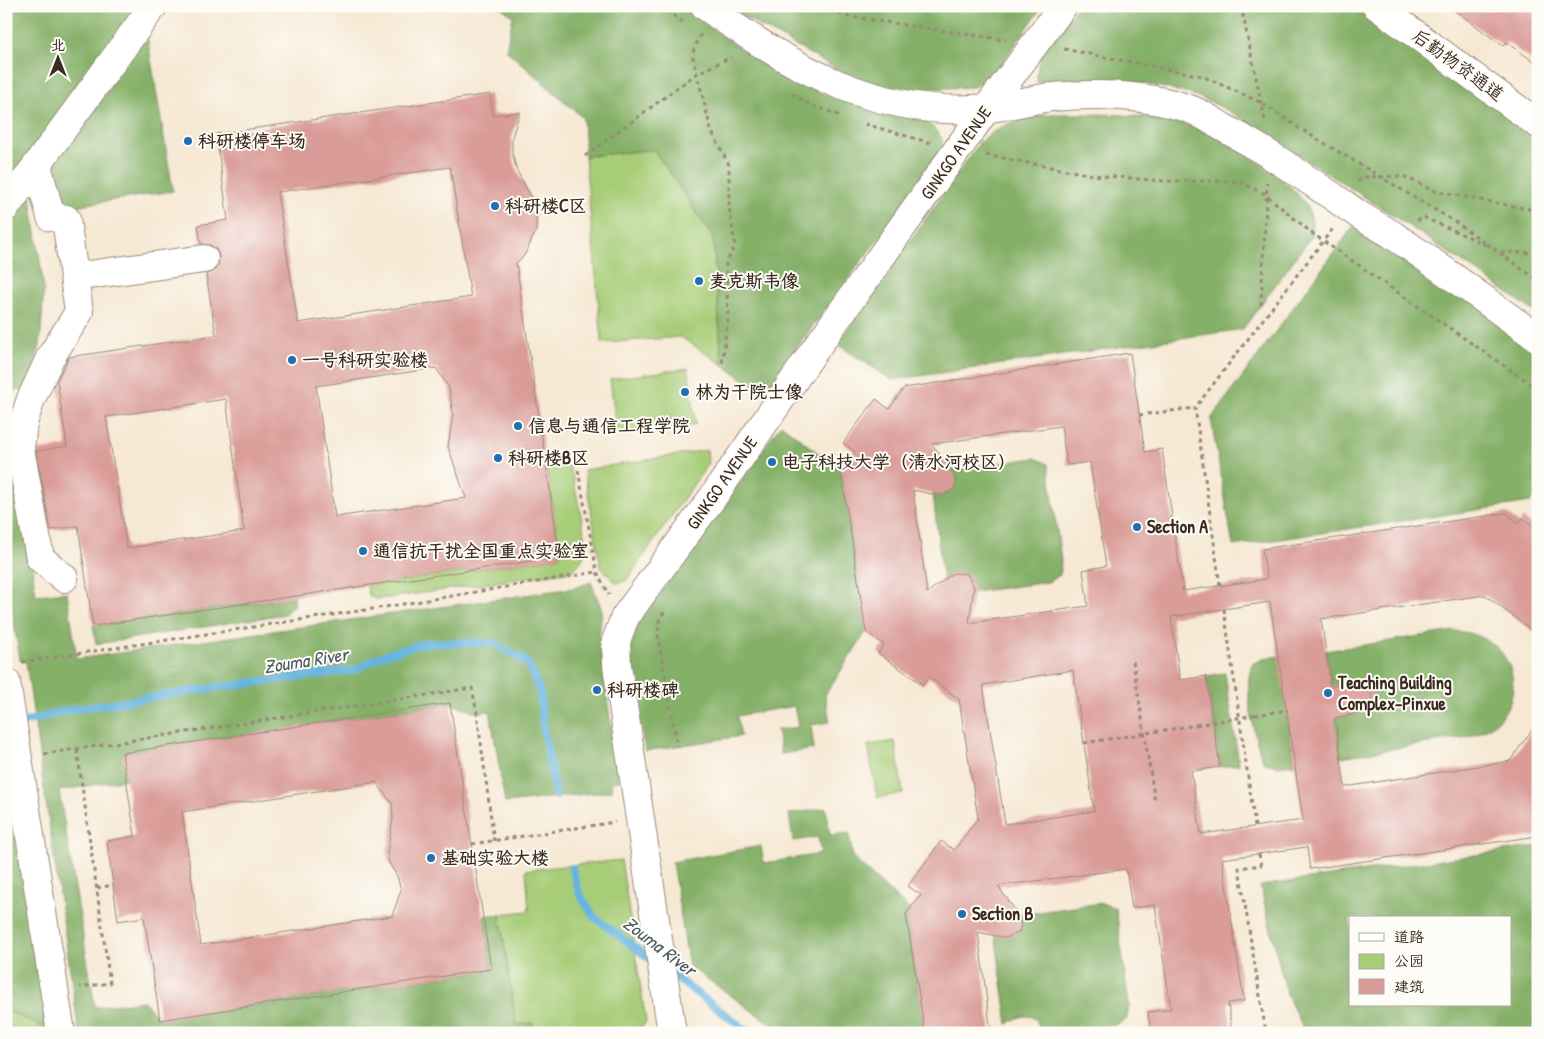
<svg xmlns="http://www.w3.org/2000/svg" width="1544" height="1039" font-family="'Patrick Hand','LXGW WenKai TC',sans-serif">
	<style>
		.green { fill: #a7cd78; stroke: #717c4b }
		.forest { fill: #85b068; stroke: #606d43; fill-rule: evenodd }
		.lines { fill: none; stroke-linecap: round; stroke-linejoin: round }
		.stream { stroke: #65b4df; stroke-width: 8 }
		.building { fill: #da9c98; fill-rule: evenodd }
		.minor-casing { stroke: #988978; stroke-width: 30 }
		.path { stroke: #988978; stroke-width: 3; stroke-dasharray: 4 4; stroke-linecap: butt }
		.minor { stroke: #fff; stroke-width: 28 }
		.path-bridge { stroke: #988978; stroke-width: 3; stroke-dasharray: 4 4; stroke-linecap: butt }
		.poi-dot { fill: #1f6fb2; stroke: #fdfcf7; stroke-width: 2 }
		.labels { text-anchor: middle; stroke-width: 4; stroke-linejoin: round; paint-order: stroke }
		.street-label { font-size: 18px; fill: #3b2a1e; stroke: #fdfcf7 }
		.poi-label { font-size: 18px; font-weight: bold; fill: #3b2a1e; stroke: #fdfcf7; text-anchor: start }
		.water-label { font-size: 19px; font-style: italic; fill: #4a5a62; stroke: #fdfcf7 }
	</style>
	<rect width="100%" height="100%" fill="#fdfcf7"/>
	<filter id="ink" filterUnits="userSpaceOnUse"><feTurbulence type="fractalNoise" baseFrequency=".02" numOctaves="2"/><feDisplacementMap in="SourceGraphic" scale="10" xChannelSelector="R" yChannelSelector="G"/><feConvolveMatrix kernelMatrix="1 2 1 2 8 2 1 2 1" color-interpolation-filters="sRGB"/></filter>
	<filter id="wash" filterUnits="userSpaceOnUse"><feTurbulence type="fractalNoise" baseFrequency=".0096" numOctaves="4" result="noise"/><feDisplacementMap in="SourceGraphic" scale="20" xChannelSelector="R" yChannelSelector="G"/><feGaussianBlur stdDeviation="1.12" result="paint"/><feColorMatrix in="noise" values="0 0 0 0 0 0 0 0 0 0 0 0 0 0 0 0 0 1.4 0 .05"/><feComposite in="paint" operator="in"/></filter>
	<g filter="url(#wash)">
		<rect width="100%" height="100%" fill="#f6e8d3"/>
		<!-- green -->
		<path class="green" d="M654 149 713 237 722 364 681 337 602 343 585 156Z
			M688 368 696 424 617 435 610 379Z
			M707 450 708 464 626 581 616 583 601 568 584 470Z
			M561 463 569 466C575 483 585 530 585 548 585 558 579 565 572 571L388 598 376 599 368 595 367 586 560 557 546 464Z
			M895 741 903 793 877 798 868 745Z
			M621 860 646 1022 638 1033H534L533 1023 516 1024 500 914 529 911 526 870Z
			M6 1010 46 1029V1033H6Z"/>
		<!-- forest -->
		<path class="forest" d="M6 6H143L6 193Z
			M499 6H680L743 51 792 80 832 97 926 122 935 129 942 139V160L866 255 763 393 722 364 713 237 654 150 585 156 583 118 506 50 513 16Z
			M724 6H1043L990 79 973 87 919 89 881 85 842 72Z
			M1079 6H1354L1538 138V314C1459 259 1380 206 1299 155 1266 134 1220 101 1183 92 1153 85 1117 78 1086 78 1069 78 1054 86 1037 82 1033 57 1062 24 1079 6Z
			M146 30 173 191 56 209 42 173Z
			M1050 114C1104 114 1161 112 1212 134 1234 143 1254 159 1273 173 1295 189 1314 205 1313 234L1243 329 892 380 837 344 980 142C1004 122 1019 118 1050 114Z
			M31 197 44 289 40 345 28 389 7 392 36 595 67 592 77 659 574 588 591 582 602 610 599 641 619 781 611 782 612 791 505 803 490 711 477 713 450 703 123 753 126 779 59 791 95 1007 144 1001 160 1020 491 969 484 916 500 914 516 1024 533 1023 534 1033H79L26 662 20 660 6 574V223L22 198Z
			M1361 216 1538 338V491L1531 502 1233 546 1211 419Z
			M781 424 841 471 866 632 825 695 830 722 811 725 814 749 781 754 777 730 798 727 794 706 737 716 741 736 645 751 630 657V641L637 626Z
			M1035 458 1048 464 1061 560 1060 575 1048 582 973 592 974 586 967 574 953 573 943 582 933 494 941 496 954 489 955 475 951 470Z
			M294 597 295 604 285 614 96 644 93 626Z
			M1453 631C1525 633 1535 720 1467 737L1341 757 1335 718 1365 712C1369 708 1372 703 1372 698 1371 677 1344 684 1331 685L1326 651Z
			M1279 656 1294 764 1277 766 1264 763C1254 740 1243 687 1252 664L1263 659Z
			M1225 673 1239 764 1220 767 1206 676Z
			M6 783 46 1029 6 1010Z
			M826 808 830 835 849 833 853 858 910 910 906 914 925 1033H783L689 966 672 862 761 846 764 863 821 854 818 837 793 841 789 814Z
			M1538 846V1033H1305L1287 995 1260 886ZM1350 918H1510V1005H1350Z
			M1102 903 1116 909 1129 1005 1127 1019C1103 1034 1067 1033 1039 1033 1041 1011 1020 1013 1008 1024L995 934 1006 938 1019 932 1018 915Z"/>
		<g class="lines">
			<!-- stream -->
			<path class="stream" d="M18 724 68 710 219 687 355 670 381 656 424 643H494L528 663 540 692 543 727 556 796
				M572 868 579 893 594 917 653 961
				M671 974 750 1033"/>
		</g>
		<g id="blocks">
			<!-- building -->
			<path class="building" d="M1449 6H1538V65L1507 42 1503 46Z
				M490 94 493 115 520 112 512 137V153L517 171 529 193 536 213V231L524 256 516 263 560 557 93 626 78 526 51 530 36 451 67 446 57 380 69 357 216 335 206 274 213 272 218 265 219 256 216 249 210 245 201 244 198 225 228 220 216 134ZM450 167 471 297 298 323 277 192ZM436 368 449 388 453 415 448 447 466 498 335 517 316 386ZM226 399 244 531 127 548 106 417Z
				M1130 353 1145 452 1162 449 1183 591 1267 579 1262 549 1506 513 1519 523 1523 518 1538 530V635L1485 595 1321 619 1331 686 1362 683 1368 688 1372 695 1371 703 1365 712 1335 718 1345 787 1510 761 1538 721V836L1310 869 1307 847 1222 859 1244 1001 1228 1003 1232 1033H1151L1148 1012 1171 1009 1155 905 1132 908 1126 869 998 886 1020 917 1021 925 1019 932 1006 938 978 932 991 1033H925L906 914 921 895 908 886 941 841 954 850 978 818 959 699 929 677 923 685 878 653 884 645 866 632 841 471 855 452 843 443 876 399 889 409 904 388ZM1061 426 1067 465 1090 462 1106 566 1083 570 1088 606 969 623 974 587 967 574 953 573 927 593 913 490 941 496 954 489 956 483 955 475 932 444ZM1270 602 1303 820 1201 834 1191 771 1220 767 1206 676 1180 680 1171 617ZM1073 670 1094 811 1005 824 983 685Z
				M450 703 491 969 160 1020 144 917 118 921 107 841 135 836 122 753ZM376 782 392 803 393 819 387 853 389 863 397 876 401 890 392 916 201 945 182 812Z"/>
		</g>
	</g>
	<g filter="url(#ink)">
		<use href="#blocks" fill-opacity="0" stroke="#988978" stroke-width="1"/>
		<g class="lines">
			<!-- minor casing -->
			<g class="minor-casing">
				<path id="minor" d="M705 6C790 67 879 119 988 108 1010 106 1031 99 1053 97 1096 93 1145 95 1187 108 1200 112 1212 121 1224 128 1272 154 1316 185 1361 216 1373 224 1386 230 1397 238 1445 270 1491 305 1538 338
					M1377 6 1538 124
					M37 165 51 217 66 219 79 312 50 358 31 399 23 423 20 449 40 558 64 578
					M6 207 153 6
					M74 277 204 259
					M6 682 61 1033
					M672 1033 617 665 616 641 625 617 713 497 816 348 987 108 1063 6"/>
			</g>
			<!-- path -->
			<path class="path" d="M660 6 684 23
				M816 6 845 16 1006 40
				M1241 6 1265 120
				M701 34 692 54 711 130 729 165V207L735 245 726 264 728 316 722 364
				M1064 49 1202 76 1262 103 1299 128 1457 223 1538 280
				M792 94 811 105 841 116
				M865 124 931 143
				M986 155 1093 175 1164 181H1238L1265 194 1313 234 1538 389
				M585 156 696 74 731 57
				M1358 182 1363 177 1403 176 1435 191 1538 211
				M1417 221 1423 217 1489 246
				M1501 252 1538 253
				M1261 305 1267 183
				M1139 415 1195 408
				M578 470 597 572 609 595
				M1220 585 1195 408 1334 227
				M1224 609 1255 826
				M664 612 659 621 658 636 677 746
				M1133 661 1155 802
				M22 662 385 607 597 572
				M1255 715 1288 710
				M1084 743 1196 725
				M77 750 110 983 80 987
				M44 754 472 688 477 713 494 841
				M472 844 615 822
				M1259 854 1261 865 1239 868 1266 1033
				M97 888 113 885"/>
			<!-- minor -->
			<use href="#minor" class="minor"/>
			<!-- path-bridge -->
			<path class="path-bridge" d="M1196 725 1255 715"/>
		</g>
	</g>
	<!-- markers -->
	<g class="poi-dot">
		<circle cx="188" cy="141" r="5"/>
		<circle cx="495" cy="206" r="5"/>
		<circle cx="699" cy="281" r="5"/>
		<circle cx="292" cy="360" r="5"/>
		<circle cx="685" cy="392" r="5"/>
		<circle cx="518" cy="426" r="5"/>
		<circle cx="498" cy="458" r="5"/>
		<circle cx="772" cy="462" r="5"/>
		<circle cx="1137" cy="527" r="5"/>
		<circle cx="363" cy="551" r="5"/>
		<circle cx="597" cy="690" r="5"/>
		<circle cx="1328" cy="693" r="5"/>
		<circle cx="431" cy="858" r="5"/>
		<circle cx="962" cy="914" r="5"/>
	</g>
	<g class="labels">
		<!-- street labels -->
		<g class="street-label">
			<text transform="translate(1458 65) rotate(36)" y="6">后勤物资通道</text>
			<text transform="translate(956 153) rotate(-55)" y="6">GINKGO AVENUE</text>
			<text transform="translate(722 483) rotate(-55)" y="6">GINKGO AVENUE</text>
		</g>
		<!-- poi labels -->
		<g class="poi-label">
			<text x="198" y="147">科研楼停车场</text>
			<text x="505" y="212">科研楼C区</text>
			<text x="709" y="287">麦克斯韦像</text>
			<text x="302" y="366">一号科研实验楼</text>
			<text x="695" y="398">林为干院士像</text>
			<text x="528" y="432">信息与通信工程学院</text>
			<text x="508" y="464">科研楼B区</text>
			<text x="782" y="468">电子科技大学（清水河校区）</text>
			<text x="1147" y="533">Section A</text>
			<text x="373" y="557">通信抗干扰全国重点实验室</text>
			<text x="1338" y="689">Teaching Building<tspan x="1338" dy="21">Complex-Pinxue</tspan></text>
			<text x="607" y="696">科研楼碑</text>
			<text x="441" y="864">基础实验大楼</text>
			<text x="972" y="920">Section B</text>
		</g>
		<!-- water labels -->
		<g class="water-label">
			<text transform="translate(306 660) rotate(-9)" y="7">Zouma River</text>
			<text transform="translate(660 946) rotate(37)" y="7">Zouma River</text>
		</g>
	</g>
	<!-- margin -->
	<rect width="1544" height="1039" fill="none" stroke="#fdfcf7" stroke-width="25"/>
	<!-- legend -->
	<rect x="1349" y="916" width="162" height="90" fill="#fdfcf7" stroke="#afa8a0"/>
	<rect x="1359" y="933" width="25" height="8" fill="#ffffff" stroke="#afa8a0"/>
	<text x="1394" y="942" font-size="15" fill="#3b2a1e">道路</text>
	<rect x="1359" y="954" width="25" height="15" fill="#a7cd78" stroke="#afa8a0"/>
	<text x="1394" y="966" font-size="15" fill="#3b2a1e">公园</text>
	<rect x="1359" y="979" width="25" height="15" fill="#da9c98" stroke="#afa8a0"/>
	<text x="1394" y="992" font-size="15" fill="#3b2a1e">建筑</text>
	<!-- north arrow -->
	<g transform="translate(58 58)" stroke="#fdfcf7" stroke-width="4" paint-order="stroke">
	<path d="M0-4L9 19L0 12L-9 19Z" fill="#3b2a1e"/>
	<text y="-8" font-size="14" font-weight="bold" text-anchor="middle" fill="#3b2a1e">北</text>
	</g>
</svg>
